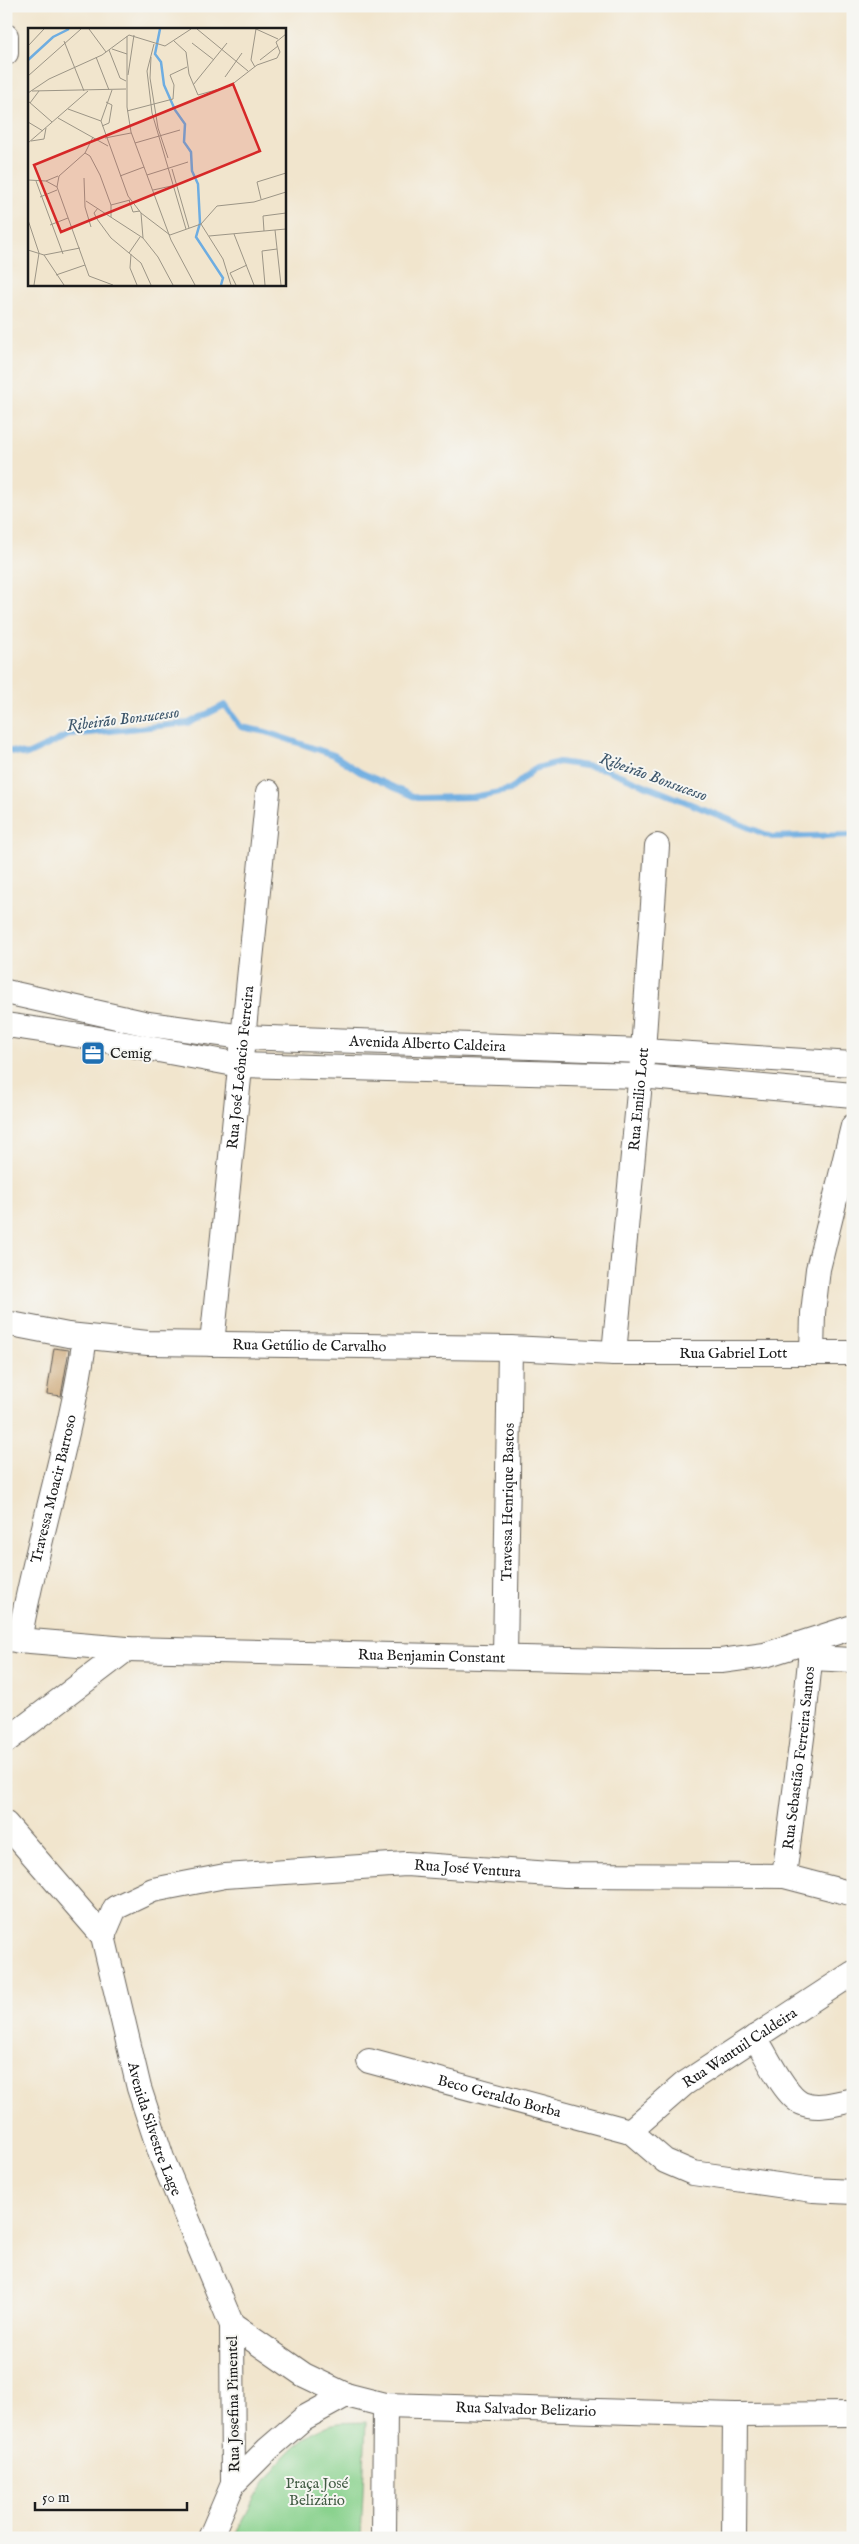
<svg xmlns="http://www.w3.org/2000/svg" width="859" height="2544" font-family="'IM FELL English',serif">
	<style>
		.green { fill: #8ad28e; stroke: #537755 }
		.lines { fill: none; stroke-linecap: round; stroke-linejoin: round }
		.stream { stroke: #6eade1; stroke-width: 6 }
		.building { fill: #cba472 }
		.minor-casing { stroke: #67625a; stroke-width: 26 }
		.minor { stroke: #fff; stroke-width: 24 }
		.labels { text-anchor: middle; stroke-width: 4; stroke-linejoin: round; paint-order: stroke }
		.street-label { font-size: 15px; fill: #1c1c1c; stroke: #f6f6f2 }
		.poi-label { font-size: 15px; fill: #1c1c1c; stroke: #f6f6f2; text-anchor: start }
		.park-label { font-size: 15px; fill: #425c44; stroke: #f6f6f2 }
		.water-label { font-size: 16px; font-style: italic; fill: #3d566b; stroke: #f6f6f2 }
		.inset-river { fill: none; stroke: #6eade1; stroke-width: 2.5 }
		.inset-road { fill: none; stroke: #9c9586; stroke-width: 1 }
		.view { fill: #d62828; fill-opacity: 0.15; stroke: #d62828; stroke-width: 2.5 }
		.inset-edge { fill: none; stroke: #1c1c1c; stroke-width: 2.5 }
	</style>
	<rect width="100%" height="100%" fill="#f6f6f2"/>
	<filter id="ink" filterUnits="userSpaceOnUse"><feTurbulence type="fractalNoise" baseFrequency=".02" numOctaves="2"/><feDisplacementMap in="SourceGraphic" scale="10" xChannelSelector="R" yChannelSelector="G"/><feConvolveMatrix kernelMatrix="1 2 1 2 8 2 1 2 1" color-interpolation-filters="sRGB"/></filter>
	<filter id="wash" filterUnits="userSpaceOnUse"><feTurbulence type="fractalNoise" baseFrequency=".0096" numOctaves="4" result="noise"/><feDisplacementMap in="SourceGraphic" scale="20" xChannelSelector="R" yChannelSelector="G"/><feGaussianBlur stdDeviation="1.12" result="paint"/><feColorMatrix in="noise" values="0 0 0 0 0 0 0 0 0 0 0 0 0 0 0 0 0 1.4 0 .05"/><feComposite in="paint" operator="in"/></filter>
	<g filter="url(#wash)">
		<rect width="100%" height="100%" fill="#f1e5cd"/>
		<!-- green -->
		<path class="green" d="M366 2422 361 2538H234C254 2497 282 2444 327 2426 338 2421 354 2423 366 2422Z"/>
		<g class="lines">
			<!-- stream -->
			<path class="stream" d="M6 750 27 755 69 735 189 723 225 705 241 727 266 732 334 755 360 772 417 798 473 797 510 790 534 769 559 762 605 769 772 837 853 835"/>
		</g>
		<g id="blocks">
			<!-- building -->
			<path class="building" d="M54 1348 69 1350 61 1396 47 1394Z"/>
		</g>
	</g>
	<g filter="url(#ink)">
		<use href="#blocks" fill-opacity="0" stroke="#67625a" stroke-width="1"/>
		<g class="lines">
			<!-- minor casing -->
			<g class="minor-casing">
				<g id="minor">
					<path d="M6 36V53"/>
					<path id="s1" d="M6 992 148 1024 243 1037 643 1051 853 1064"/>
					<path d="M6 1025 88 1037 240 1065 640 1076 853 1095"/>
					<path id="s2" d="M6 1323 68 1335 148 1343 510 1348 614 1353H853"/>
					<path id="s3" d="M212 1344 268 792"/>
					<path id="s4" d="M614 1353 643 1051 657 846"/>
					<path d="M812 1353 813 1313 818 1269 853 1126"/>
					<path id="s5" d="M6 1639 127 1649 657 1661H721L765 1655 853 1627"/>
					<path id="s6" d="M19 1641C37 1538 71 1440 85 1337"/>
					<path id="s7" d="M505 1656 510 1348"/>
					<path d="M810 1658 853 1660"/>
					<path d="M6 1741 127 1649"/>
					<path id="s8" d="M6 1824 103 1936 139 2088 162 2158 232 2325 304 2375 346 2395"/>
					<path id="s9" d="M784 1876 803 1730 812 1641"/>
					<path id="s10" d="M103 1936 115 1908 153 1890 225 1876 406 1864 565 1875 784 1876 853 1894"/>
					<path d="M755 2037C765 2053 785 2096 802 2103 818 2110 837 2103 853 2100"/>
					<path id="s11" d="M369 2061 630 2131 665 2161 693 2173 813 2190 853 2192"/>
					<path id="s12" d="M630 2131 684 2084 853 1973"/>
					<path id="s13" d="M233 2484 268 2449 304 2418 346 2395 385 2405 735 2415 853 2414"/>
					<path d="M210 2538 233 2484 232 2325"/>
					<path d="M384 2538 385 2405"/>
					<path d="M734 2538 735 2415"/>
				</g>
			</g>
			<!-- minor -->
			<use href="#minor" class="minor"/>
		</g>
	</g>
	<!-- icons -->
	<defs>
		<g id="office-square" transform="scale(1.25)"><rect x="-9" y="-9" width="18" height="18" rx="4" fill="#1f6fb2" stroke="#f6f6f2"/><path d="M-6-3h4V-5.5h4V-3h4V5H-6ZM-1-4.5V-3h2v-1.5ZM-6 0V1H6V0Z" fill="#fff"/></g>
	</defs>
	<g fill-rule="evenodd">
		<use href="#office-square" x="93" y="1053"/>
	</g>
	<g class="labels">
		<!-- street labels -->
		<g class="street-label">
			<text dy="5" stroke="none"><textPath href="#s1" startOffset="426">Avenida Alberto Caldeira</textPath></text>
			<text dy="5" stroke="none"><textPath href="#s3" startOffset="278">Rua José Leôncio Ferreira</textPath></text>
			<text dy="5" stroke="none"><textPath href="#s4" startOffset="255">Rua Emilio Lott</textPath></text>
			<text dy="5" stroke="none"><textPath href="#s2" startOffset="305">Rua Getúlio de Carvalho</textPath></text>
			<text dy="5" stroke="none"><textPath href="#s2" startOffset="729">Rua Gabriel Lott</textPath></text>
			<text dy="5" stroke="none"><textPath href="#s6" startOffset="156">Travessa Moacir Barroso</textPath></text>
			<text dy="5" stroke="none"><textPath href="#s7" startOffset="154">Travessa Henrique Bastos</textPath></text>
			<text dy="5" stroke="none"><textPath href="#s5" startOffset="426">Rua Benjamin Constant</textPath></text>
			<text dy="5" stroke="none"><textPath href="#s9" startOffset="119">Rua Sebastião Ferreira Santos</textPath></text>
			<text dy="5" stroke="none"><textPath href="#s10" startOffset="389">Rua José Ventura</textPath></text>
			<text dy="5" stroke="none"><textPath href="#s12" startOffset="138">Rua Wantuil Caldeira</textPath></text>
			<text dy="5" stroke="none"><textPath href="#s11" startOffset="135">Beco Geraldo Borba</textPath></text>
			<text dy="5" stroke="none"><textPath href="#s8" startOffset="348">Avenida Silvestre Lage</textPath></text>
			<text transform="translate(233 2404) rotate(-91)" y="5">Rua Josefina Pimentel</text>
			<text dy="5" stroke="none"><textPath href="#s13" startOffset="326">Rua Salvador Belizario</textPath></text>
		</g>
		<!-- poi labels -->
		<g class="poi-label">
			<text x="110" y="1058">Cemig</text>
		</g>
		<!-- park labels -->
		<g class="park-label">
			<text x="317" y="2488">Praça José<tspan x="317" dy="17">Belizário</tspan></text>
		</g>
		<!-- water labels -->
		<g class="water-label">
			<text transform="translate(123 718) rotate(-7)" y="6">Ribeirão Bonsucesso</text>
			<text transform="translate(654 776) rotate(20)" y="6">Ribeirão Bonsucesso</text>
		</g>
	</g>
	<!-- overview -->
	<g transform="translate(28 28)">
		<rect width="258" height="258" fill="#f1e5cd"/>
		<path class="inset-river" d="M132 1 127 26 133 34 136 57 147 82 157 96 156 114 163 124 164 143 170 156 172 195 168 209 195 250 193 257M0 32 25 9 41 1"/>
		<path class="inset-road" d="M61 1 78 24M169 1 220 43M228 1 250 11M99 8V79L103 104 143 212 167 257M36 13 56 63M146 13 158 24 161 46 170 67 202 58 229 37 249 30 252 24 248 14 258 6M164 15 186 32M126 16 119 43 124 85 158 201M0 18 16 1M84 21 99 26M81 22 92 50 98 53M68 29 81 62M123 29 122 50 130 100 140 130M232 32 250 18M227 39 223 32 228 1M100 47 106 7M0 48 53 1M197 49 214 25M165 57 199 15M84 62 73 93 100 168 113 185 142 207 173 196M4 63 98 61M0 65 21 51 74 27 101 7 137 18 163 1M0 73 24 94M2 75 11 63M40 81 73 93M99 83 145 71 146 57 142 47 159 39M30 90 80 118M0 94 15 103M74 98 81 95 84 77 78 74M77 110 103 105M3 113 16 111 18 100M0 115 60 63M107 115 152 102M57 125 62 128 72 147 83 177V189M144 141 161 200M119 147 160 134M92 148 116 139M56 150 57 179 63 199M0 152 18 153 30 148M8 153 35 226M18 153 29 159 61 248 85 257M29 159 31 148 57 125 65 109M125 162 148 157M12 169 29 162M233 171 229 154 258 145M101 172 105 184 112 183M58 173 115 210 130 229 145 257M83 177 102 172M70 180 66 185 69 191 83 210 113 235 123 257M113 185 115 210M0 192 11 225 6 257M173 196 189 178 226 174 258 164M173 196 195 231 203 257M22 197 40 190M247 202 253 257M236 203 235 188 258 185M206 206 226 257M181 208 258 201M0 222 16 227 52 220M101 225 112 209M103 226 102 240 109 257M16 227 36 257M28 247 57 237M208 257 202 245 219 237M237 257 234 223 249 221"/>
		<path class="view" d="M205 56 232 123 33 204 6 137Z"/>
		<rect width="258" height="258" class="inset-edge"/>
	</g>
	<!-- margin -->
	<rect width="859" height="2544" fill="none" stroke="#f6f6f2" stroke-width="25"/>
	<!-- scale -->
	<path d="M35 2502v8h152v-8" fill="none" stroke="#1c1c1c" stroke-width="2.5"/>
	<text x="42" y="2502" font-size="15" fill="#1c1c1c" stroke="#f6f6f2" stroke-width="4" paint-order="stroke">50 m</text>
</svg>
